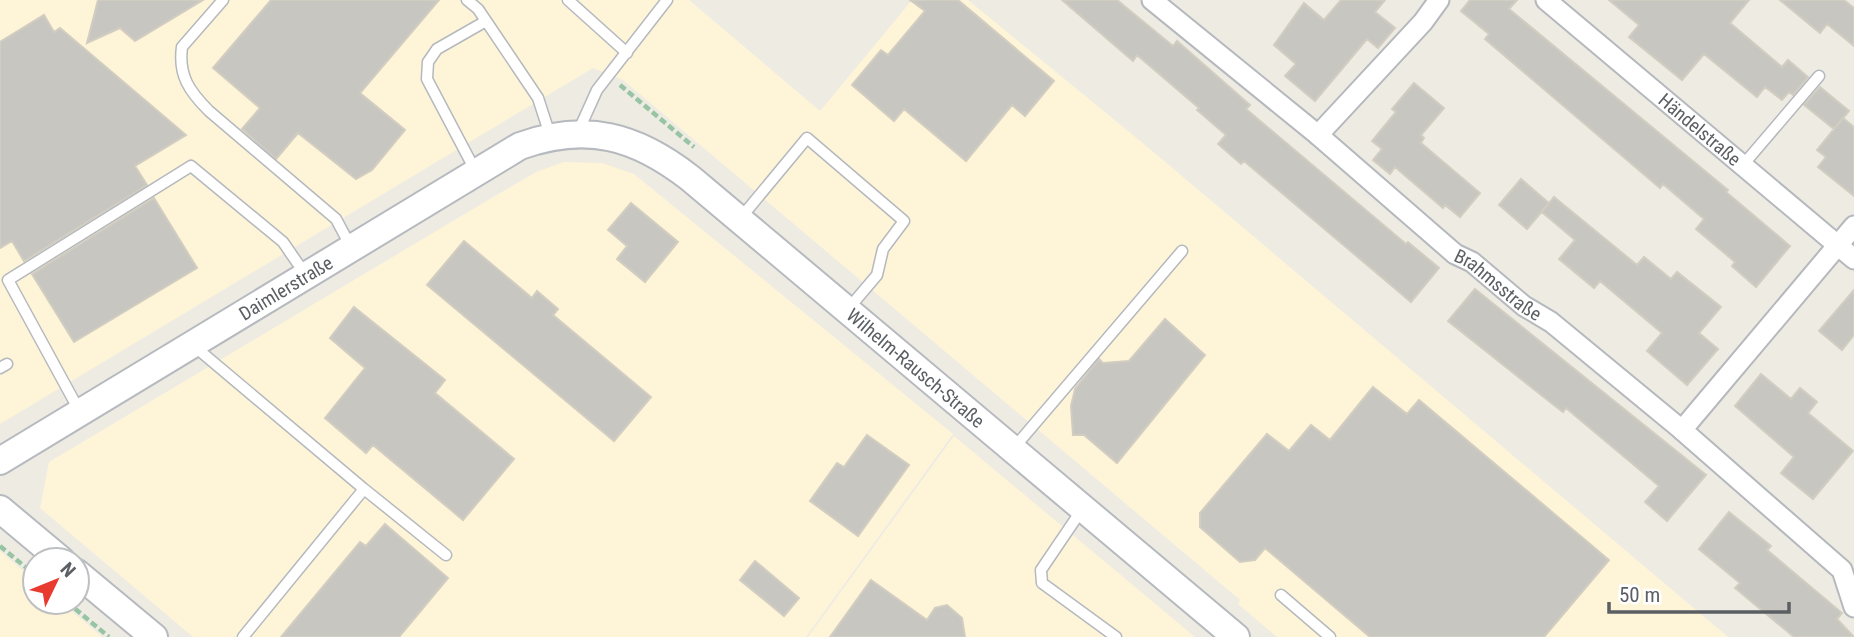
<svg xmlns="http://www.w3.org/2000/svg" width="1854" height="637" font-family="'Roboto Condensed',sans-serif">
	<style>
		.commercial { fill: #fef4d8 }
		.building { fill: #c8c6c0; stroke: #d2cdc1; stroke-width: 2 }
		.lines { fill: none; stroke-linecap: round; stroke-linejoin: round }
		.lane-casing { stroke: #b5b9bd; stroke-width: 13 }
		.street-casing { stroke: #b5b9bd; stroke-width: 23 }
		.secondary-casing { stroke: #b6babf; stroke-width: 30 }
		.path { stroke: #97c4a3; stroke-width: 4.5; stroke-dasharray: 7 3.5; stroke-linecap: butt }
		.lane { stroke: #fff; stroke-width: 10 }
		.street { stroke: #fff; stroke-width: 19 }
		.secondary { stroke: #fff; stroke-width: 26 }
		.labels { text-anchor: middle; stroke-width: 5; stroke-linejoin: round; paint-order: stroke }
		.street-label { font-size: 19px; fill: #5b5f63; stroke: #fff }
	</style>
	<rect width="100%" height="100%" fill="#eeebe3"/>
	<!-- commercial -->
	<path class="commercial" d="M0 0H689L820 111 912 0H968L1150 149 1728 637H1277L1238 604 1240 600 623 80 593 68 0 424Z
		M564 162 602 163 634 174 953 434 806 637H193L40 508 49 462 483 203 536 172Z
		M954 436 1195 637H808Z
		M0 551 35 581V602H61L102 637H0Z"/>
	<!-- building -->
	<path class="building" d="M98 0H203L135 41 120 28 87 43Z
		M271 0H439L360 93 405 130 372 170 356 179 298 133 276 159 242 129 260 108 213 68Z
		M910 0H958L1054 81 1025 116 1012 105 966 161 904 109 894 121 852 85 881 50 888 55 925 11Z
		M1062 0H1117L1173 46 1177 41 1250 105 1246 109 1406 244 1408 242 1439 268 1411 302 1244 161 1241 164 1218 144 1226 135 1197 110 1199 108 1137 55 1133 61Z
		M1341 0H1385L1375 12 1395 28 1378 48 1367 39 1315 101 1285 76 1296 64 1274 45 1304 3 1324 20Z
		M1470 0H1517L1509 9 1728 190 1726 192 1790 246 1756 287 1732 266 1735 262 1696 229 1704 219 1663 184 1660 188 1485 39 1489 34 1461 11Z
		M1609 0H1749L1730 23 1782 67 1788 60 1808 77 1793 95 1789 92 1782 100 1765 87 1757 97 1704 54 1682 80 1629 37 1639 25Z
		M1780 0H1844L1854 8V46L1827 24 1820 33Z
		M44 15 54 32 60 28 186 135 135 166 147 185 24 261 12 241 0 248V42Z
		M1414 83 1444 108 1421 135 1424 138 1421 143 1480 193 1460 217 1445 205 1443 208 1395 167 1390 174 1373 160 1382 149 1372 141 1396 112 1392 109Z
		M1820 87 1849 111 1834 129 1804 105Z
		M1843 118 1854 127V196L1818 167 1826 157 1817 150Z
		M1521 179 1549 203 1527 229 1499 205Z
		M1554 197 1637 265 1644 257 1671 279 1677 272 1721 307 1699 333 1718 349 1687 385 1647 351 1662 333 1600 281 1594 288 1559 259 1575 240 1542 212Z
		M154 198 197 268 74 342 32 274Z
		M631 203 678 242 645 282 617 259 627 246 608 230Z
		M464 241 532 298 537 291 558 309 553 315 651 397 614 441 427 285Z
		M1475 289 1706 475 1667 521 1645 502 1659 486 1566 408 1563 412 1550 402 1448 321Z
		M1854 290V335L1842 350 1819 331Z
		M354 307 445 380 435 393 514 459 463 520 373 445 366 453 325 418 365 368 330 338Z
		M1165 319 1205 355 1117 463 1084 435H1073L1071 406 1075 389 1099 359 1103 363 1129 361Z
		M1761 374 1791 399 1800 388 1817 402 1808 413 1853 451 1813 499 1781 473 1794 457 1735 406Z
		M1373 387 1407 414 1419 400 1609 560 1544 637H1370L1265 548 1255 560 1240 562 1200 527V513L1267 434 1289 451 1311 425 1330 440Z
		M867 435 909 465 858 536 810 501 837 463 844 467Z
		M1729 512 1771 546 1767 550 1842 613 1837 619 1854 637H1794L1735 588 1740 583 1699 549Z
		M385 524 448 578 399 637H281L360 542 366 546Z
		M755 561 799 598 784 616 740 580Z
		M871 580 927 620 935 608 947 605 962 618 965 637H830Z"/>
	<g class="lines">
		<!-- lane casing -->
		<g class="lane-casing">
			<path id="lane" d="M223 0 182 47C178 76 190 92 209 111L336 219 351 247
				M467 0 478 9 538 98 550 135
				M568 0 627 53
				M578 132 597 90 667 0
				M1743 165 1819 76
				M475 170 427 79 428 62 437 49 486 21
				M739 220 807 138 904 221 883 249 877 275 849 308
				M194 346 364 489 243 637
				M0 368 7 364
				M80 412 8 280 191 166 283 242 305 274
				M1013 449 1182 251
				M364 489 446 555
				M1083 508 1041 570 1042 583 1116 637
				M1281 595 1330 637"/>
		</g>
		<!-- street casing -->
		<g class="street-casing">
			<g id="street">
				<path d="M1152 0 1318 135"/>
				<path id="s1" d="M1439 0 1423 22 1318 135 1455 254 1472 262 1524 306 1551 322 1682 430 1842 570 1854 607"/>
				<path id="s2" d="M1546 0 1854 259"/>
				<path d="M1682 430 1854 226"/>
			</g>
		</g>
		<!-- secondary casing -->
		<g class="secondary-casing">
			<g id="secondary">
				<path id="s3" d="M0 461 520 146C587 122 636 136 690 178L1236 637"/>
				<path d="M0 509 61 560"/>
				<path d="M77 573 154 637"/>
			</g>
		</g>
		<!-- path -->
		<path class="path" d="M620 85 694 147
			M0 546 35 575
			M67 602 109 637"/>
		<!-- lane -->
		<use href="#lane" class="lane"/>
		<!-- street -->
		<use href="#street" class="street"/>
		<!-- secondary -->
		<use href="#secondary" class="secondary"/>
	</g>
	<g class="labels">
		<!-- street labels -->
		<g class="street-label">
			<text dy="7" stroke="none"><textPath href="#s2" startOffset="201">Händelstraße</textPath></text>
			<text dy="7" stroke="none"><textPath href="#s1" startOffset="416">Brahmsstraße</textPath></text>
			<text dy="7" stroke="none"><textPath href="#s3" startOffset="334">Daimlerstraße</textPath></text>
			<text dy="7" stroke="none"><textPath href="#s3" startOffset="1085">Wilhelm-Rausch-Straße</textPath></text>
		</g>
	</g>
	<!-- north arrow -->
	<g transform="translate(56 581) rotate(47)"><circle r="33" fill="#ffffff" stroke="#bdbfc1" stroke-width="2"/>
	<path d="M0-5L12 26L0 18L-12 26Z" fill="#e83a2e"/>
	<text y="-10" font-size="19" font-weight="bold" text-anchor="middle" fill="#5b5f63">N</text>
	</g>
	<!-- scale -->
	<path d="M1609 602v10h180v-10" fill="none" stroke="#5b5f63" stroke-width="3.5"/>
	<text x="1619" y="602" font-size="21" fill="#5b5f63" stroke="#ffffff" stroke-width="5" paint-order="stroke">50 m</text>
</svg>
